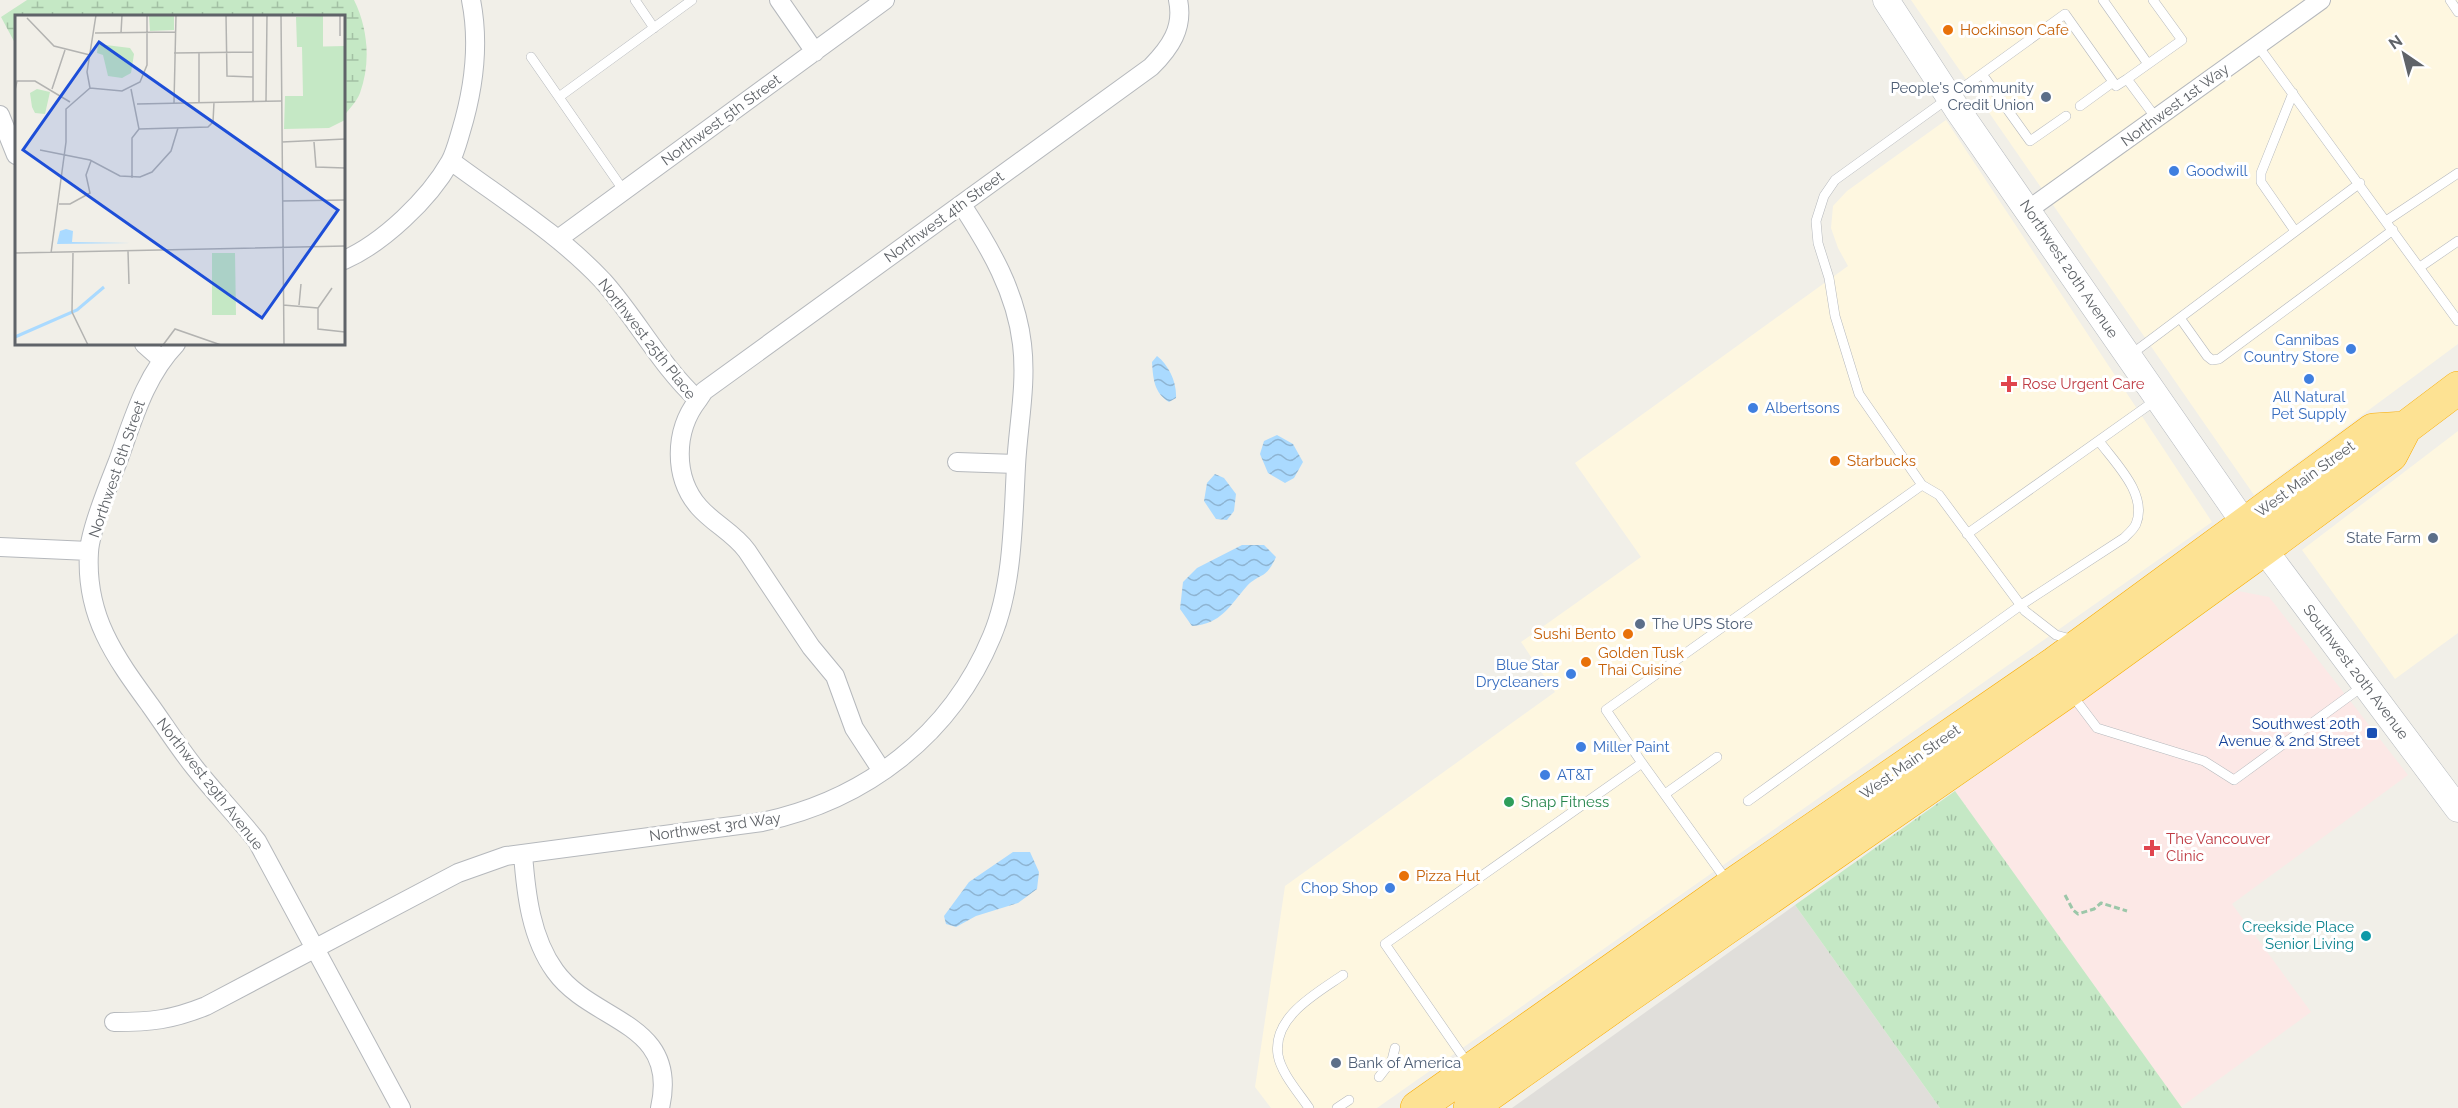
<svg xmlns="http://www.w3.org/2000/svg" width="2458" height="1108" font-family="Raleway,sans-serif">
	<style>
		.commercial { fill: #fef7e0 }
		.industrial { fill: #e0deda }
		.medical { fill: #fce8e6 }
		.grass { fill: url(#grass-tufts) }
		.wetland { fill: url(#wetland-marsh) }
		.water { fill: url(#water-waves) }
		.lines { fill: none; stroke-linecap: round; stroke-linejoin: round }
		.lane-casing { stroke: #b5b8bc; stroke-width: 10 }
		.street-casing { stroke: #b5b8bc; stroke-width: 20 }
		.secondary-casing { stroke: #b6babf; stroke-width: 27 }
		.highway-casing { stroke: #f9ab00; stroke-width: 34 }
		.path { stroke: #9cc7a9; stroke-width: 3; stroke-dasharray: 6 3; stroke-linecap: butt }
		.lane { stroke: #fff; stroke-width: 9 }
		.street { stroke: #fff; stroke-width: 18 }
		.secondary { stroke: #fff; stroke-width: 26 }
		.highway { stroke: #fde293; stroke-width: 33 }
		.food-dot { fill: #e8710a; stroke: #fff; stroke-width: 2 }
		.service-dot { fill: #5c6f8a; stroke: #fff; stroke-width: 2 }
		.shop-dot { fill: #3f7fe0; stroke: #fff; stroke-width: 2 }
		.health-dot { fill: #e0444e; stroke: #fff; stroke-width: 2 }
		.transit-dot { fill: #1a4fb4; stroke: #fff; stroke-width: 2 }
		.leisure-dot { fill: #2e9e5b; stroke: #fff; stroke-width: 2 }
		.culture-dot { fill: #0f9aa8; stroke: #fff; stroke-width: 2 }
		.labels { text-anchor: middle; stroke-width: 6; stroke-linejoin: round; paint-order: stroke }
		.food-label { font-size: 15px; fill: #c56008; stroke: #fff; text-anchor: start }
		.service-label { font-size: 15px; fill: #4e5e75; stroke: #fff; text-anchor: end }
		.street-label { font-size: 15px; fill: #5f6368; stroke: #fff }
		.shop-label { font-size: 15px; fill: #366cbe; stroke: #fff; text-anchor: start }
		.health-label { font-size: 15px; fill: #be3a42; stroke: #fff; text-anchor: start }
		.transit-label { font-size: 15px; fill: #164399; stroke: #fff; text-anchor: end }
		.leisure-label { font-size: 15px; fill: #27864d; stroke: #fff; text-anchor: start }
		.culture-label { font-size: 15px; fill: #0d838f; stroke: #fff; text-anchor: end }
		.inset-river { fill: none; stroke: #aadaff; stroke-width: 3 }
		.inset-road { fill: none; stroke: #b3b3b1; stroke-width: 1.5 }
		.view { fill: #1d4ed8; fill-opacity: 0.15; stroke: #1d4ed8; stroke-width: 3 }
		.inset-edge { fill: none; stroke: #5f6368; stroke-width: 3 }
	</style>
	<defs>
		<pattern id="grass-tufts" width="24" height="20" patternUnits="userSpaceOnUse" patternTransform="scale(1.5)"><rect width="24" height="20" fill="#c5e8c5"/><path d="M3 7l-1-3M5 7V3M7 7l1-3M15 17l-1-3M17 17v-4M19 17l1-3" fill="none" stroke="#a3c0a4"/></pattern>
		<pattern id="wetland-marsh" width="20" height="14" patternUnits="userSpaceOnUse" patternTransform="scale(1.5)"><rect width="20" height="14" fill="#c5e8c5"/><path d="M1 5h8M5 5V1M11 12h8M15 12V8" fill="none" stroke="#a3c0a4"/></pattern>
		<pattern id="water-waves" width="16" height="10" patternUnits="userSpaceOnUse" patternTransform="scale(1.5)"><rect width="16" height="10" fill="#aadaff"/><path d="M0 5q4-4 8 0t8 0" fill="none" stroke="#8eb4d2"/></pattern>
	</defs>
	<rect width="100%" height="100%" fill="#f1efe8"/>
	<!-- commercial -->
	<path class="commercial" d="M1911 0H2458V344L2254 495Z
		M1946 120 2212 522 1377 1108H1271L1255 1087 1285 886 1555 692 1521 642 1641 557 1575 463 1848 266 1838 248 1831 228 1833 206 1847 191Z
		M2458 431V633L2395 679 2302 550Z"/>
	<!-- industrial -->
	<path class="industrial" d="M1795 905 1940 1108H1512Z"/>
	<!-- medical -->
	<path class="medical" d="M2238 591 2269 597 2408 775 2232 904 2311 1012 2181 1107 1955 791Z"/>
	<!-- grass -->
	<path class="grass" d="M1955 791 2182 1108H1940L1795 905Z"/>
	<!-- wetland -->
	<path class="wetland" d="M27 0H354C368 28 371 63 360 93 357 101 349 109 344 116V16H16V45L1 17Z"/>
	<!-- water -->
	<path class="water" d="M1157 356C1169 365 1177 383 1176 398L1169 402C1154 393 1153 378 1152 362Z
		M1277 435 1293 444 1303 462 1294 478 1285 483 1268 473 1260 454 1264 441Z
		M1215 474 1224 478 1236 494 1234 511 1227 520 1216 519 1204 501 1207 483Z
		M1242 545H1264L1276 557C1265 581 1261 572 1247 586 1229 606 1222 624 1192 626L1180 609 1183 582 1197 568Z
		M1013 852H1030L1039 872 1037 889 1018 903 976 916 956 927 946 924 944 916 969 882Z"/>
	<g class="lines">
		<!-- lane casing -->
		<g class="lane-casing">
			<path id="lane" d="M635 0 654 28
				M2103 0 2148 64
				M2450 0 2458 12
				M2258 46 2458 321
				M531 57 624 191
				M1982 74 2030 141 2066 116
				M2127 79 2182 40 2153 0
				M2293 93 2261 173V182L2295 231
				M559 97 692 0
				M2080 106 2113 82
				M2386 221 2458 173
				M2420 267 2458 241
				M2180 318 2207 356 2212 360 2219 359 2393 230
				M2129 356 2360 183
				M1967 534 2156 400
				M2074 640 2056 635 2025 611 1939 495 1922 485 1859 394 1835 316 1829 278 1818 243 1816 221 1824 196 1835 180 2065 14 2116 86 2127 79 2156 118
				M2072 695 2097 728 2204 761 2234 780 2363 686
				M1642 763 1606 710 1922 485
				M1665 794 1717 757
				M1748 801 2021 605 2124 538C2128 534 2134 529 2136 524 2148 494 2115 463 2099 441
				M1468 1064 1385 944 1642 763 1727 881
				M1379 1077 1392 1060 1395 1048
				M1309 1108C1299 1093 1281 1073 1278 1055 1272 1017 1317 993 1343 975
				M1337 1108 1349 1100"/>
		</g>
		<!-- street casing -->
		<g class="street-casing">
			<path id="street" d="M779 0 815 52
				M0 115 16 155
				M451 161C502 199 559 234 603 281 637 319 660 365 698 400 674 431 673 477 699 507 714 524 734 533 747 551L811 647 835 676 854 728 882 771
				M2028 210 2321 0
				M558 239 885 0
				M344 260C383 243 429 199 450 162 455 153 458 141 461 131 474 88 480 45 471 0
				M144 344 161 359
				M176 344C145 376 133 420 118 461 109 484 90 530 89 552 85 616 115 657 150 705 165 726 179 748 195 768 215 793 237 816 257 841L401 1108
				M698 400 704 391 1151 67C1170 48 1184 28 1178 0
				M957 462 1016 464
				M0 547 89 551
				M523 854C526 894 531 938 555 971 592 1023 680 1021 660 1108
				M114 1022C151 1022 171 1020 206 1006L458 873 506 856 762 822C866 800 951 735 992 636 1013 586 1013 521 1016 466 1018 426 1027 385 1022 344 1016 292 990 248 962 205"/>
		</g>
		<!-- secondary casing -->
		<g class="secondary-casing">
			<path id="secondary" d="M1886 0 1957 109 2245 524 2458 809"/>
		</g>
		<!-- highway casing -->
		<g class="highway-casing">
			<path id="highway" d="M1417 1108 1731 886 2055 663 2373 430 2405 428
				M1470 1108 1621 1001 2069 690 2264 549 2391 455 2405 428 2458 388"/>
		</g>
		<!-- path -->
		<path class="path" d="M2065 895 2073 910 2078 914 2094 909 2101 903 2127 911"/>
		<!-- lane -->
		<use href="#lane" class="lane"/>
		<!-- street -->
		<use href="#street" class="street"/>
		<!-- secondary -->
		<use href="#secondary" class="secondary"/>
		<!-- highway -->
		<use href="#highway" class="highway"/>
	</g>
	<!-- markers -->
	<g class="food-dot">
		<circle cx="1948" cy="30" r="6"/>
		<circle cx="1835" cy="461" r="6"/>
		<circle cx="1628" cy="634" r="6"/>
		<circle cx="1586" cy="662" r="6"/>
		<circle cx="1404" cy="876" r="6"/>
	</g>
	<g class="service-dot">
		<circle cx="2046" cy="97" r="6"/>
		<circle cx="2433" cy="538" r="6"/>
		<circle cx="1640" cy="624" r="6"/>
		<circle cx="1336" cy="1063" r="6"/>
	</g>
	<g class="shop-dot">
		<circle cx="2174" cy="171" r="6"/>
		<circle cx="2351" cy="349" r="6"/>
		<circle cx="2309" cy="379" r="6"/>
		<circle cx="1753" cy="408" r="6"/>
		<circle cx="1571" cy="674" r="6"/>
		<circle cx="1581" cy="747" r="6"/>
		<circle cx="1545" cy="775" r="6"/>
		<circle cx="1390" cy="888" r="6"/>
	</g>
	<g class="health-dot">
		<path d="M2006 375h6v6h6v6h-6v6h-6v-6h-6v-6h6z"/>
		<path d="M2149 839h6v6h6v6h-6v6h-6v-6h-6v-6h6z"/>
	</g>
	<rect class="transit-dot" x="2366" y="727" width="12" height="12" rx="3"/>
	<circle class="leisure-dot" cx="1509" cy="802" r="6"/>
	<circle class="culture-dot" cx="2366" cy="936" r="6"/>
	<g class="labels">
		<!-- food labels -->
		<g class="food-label">
			<text x="1960" y="35">Hockinson Cafe</text>
			<text x="1847" y="466">Starbucks</text>
			<text x="1616" y="639" text-anchor="end">Sushi Bento</text>
			<text x="1598" y="658">Golden Tusk<tspan x="1598" dy="17">Thai Cuisine</tspan></text>
			<text x="1416" y="881">Pizza Hut</text>
		</g>
		<!-- service labels -->
		<g class="service-label">
			<text x="2034" y="93">People's Community<tspan x="2034" dy="17">Credit Union</tspan></text>
			<text x="2421" y="543">State Farm</text>
			<text x="1652" y="629" text-anchor="start">The UPS Store</text>
			<text x="1348" y="1068" text-anchor="start">Bank of America</text>
		</g>
		<!-- street labels -->
		<g class="street-label">
			<text transform="translate(2175 105) rotate(-36)" y="5">Northwest 1st Way</text>
			<text transform="translate(721 120) rotate(-36)" y="5">Northwest 5th Street</text>
			<text transform="translate(944 217) rotate(-36)" y="5">Northwest 4th Street</text>
			<text transform="translate(2069 269) rotate(56)" y="5">Northwest 20th Avenue</text>
			<text transform="translate(647 339) rotate(52)" y="5">Northwest 25th Place</text>
			<text transform="translate(117 469) rotate(-71)" y="5">Northwest 6th Street</text>
			<text transform="translate(2305 479) rotate(-36)" y="5">West Main Street</text>
			<text transform="translate(2356 672) rotate(53)" y="5">Southwest 20th Avenue</text>
			<text transform="translate(1910 762) rotate(-35)" y="5">West Main Street</text>
			<text transform="translate(210 784) rotate(52)" y="5">Northwest 29th Avenue</text>
			<text transform="translate(715 827) rotate(-8)" y="5">Northwest 3rd Way</text>
		</g>
		<!-- shop labels -->
		<g class="shop-label">
			<text x="2186" y="176">Goodwill</text>
			<text x="2339" y="345" text-anchor="end">Cannibas<tspan x="2339" dy="17">Country Store</tspan></text>
			<text x="2309" y="402" text-anchor="middle">All Natural<tspan x="2309" dy="17">Pet Supply</tspan></text>
			<text x="1765" y="413">Albertsons</text>
			<text x="1559" y="670" text-anchor="end">Blue Star<tspan x="1559" dy="17">Drycleaners</tspan></text>
			<text x="1593" y="752">Miller Paint</text>
			<text x="1557" y="780">AT&amp;T</text>
			<text x="1378" y="893" text-anchor="end">Chop Shop</text>
		</g>
		<!-- health labels -->
		<g class="health-label">
			<text x="2022" y="389">Rose Urgent Care</text>
			<text x="2166" y="844">The Vancouver<tspan x="2166" dy="17">Clinic</tspan></text>
		</g>
		<!-- transit labels -->
		<g class="transit-label">
			<text x="2360" y="729">Southwest 20th<tspan x="2360" dy="17">Avenue &amp; 2nd Street</tspan></text>
		</g>
		<!-- leisure labels -->
		<g class="leisure-label">
			<text x="1521" y="807">Snap Fitness</text>
		</g>
		<!-- culture labels -->
		<g class="culture-label">
			<text x="2354" y="932">Creekside Place<tspan x="2354" dy="17">Senior Living</tspan></text>
		</g>
	</g>
	<!-- overview -->
	<g transform="translate(15 15)">
		<rect width="330" height="330" fill="#f1efe8"/>
		<path d="M330 31V105L314 113 269 114 270 81H288L287 32ZM197 238H220L221 300H197Z" fill="#c5e8c5"/>
		<path d="M83 29 115 33 119 39 116 58 107 63 93 61 88 40 82 38ZM22 74 35 77 30 99 20 98 17 92 15 78Z" fill="#c5e8c5"/>
		<path d="M134 0H159V15L135 16ZM308 1V32H282L281 2Z" fill="#c5e8c5"/>
		<path d="M51 214 58 216 57 227 115 228 42 229 45 216Z" fill="#aadaff"/>
		<path class="inset-river" d="M0 322 62 295 89 272"/>
		<path class="inset-road" d="M211 0 212 61 238 62M238 0V87M266 0 269 330M325 0V21M12 3 39 31 75 40M80 18 160 17M106 18 107 0M159 38 238 37M75 73 72 57 81 0M37 74 50 35M116 74 124 114 117 123V163M0 75 2 66H20L55 87M251 86 252 0M159 88 161 0M184 88V38M122 89 266 86M124 114 193 112 198 107 199 87M267 127 330 124M299 127 301 152 330 153M25 135 75 145 105 161 125 162 137 157 156 136 163 113M267 186 330 185M44 189H55L75 178 71 160 76 146M113 236 114 269M0 238 330 231M36 238 51 127V94L75 73 107 76 125 67 132 50V0M58 238 57 297 73 330M317 273 303 293V314L330 317M268 290 303 293M284 290 286 269M148 330 160 314 206 330"/>
		<path class="view" d="M84 27 323 195 247 303 8 135Z"/>
		<rect width="330" height="330" class="inset-edge"/>
	</g>
	<!-- north arrow -->
	<g transform="translate(2404 54) rotate(325)" stroke="#ffffff" stroke-width="4.5" paint-order="stroke">
	<path d="M0-4.5L10 22L0 15L-10 22Z" fill="#5f6368"/>
	<text y="-9" font-size="16" font-weight="bold" text-anchor="middle" fill="#5f6368">N</text>
	</g>
</svg>
